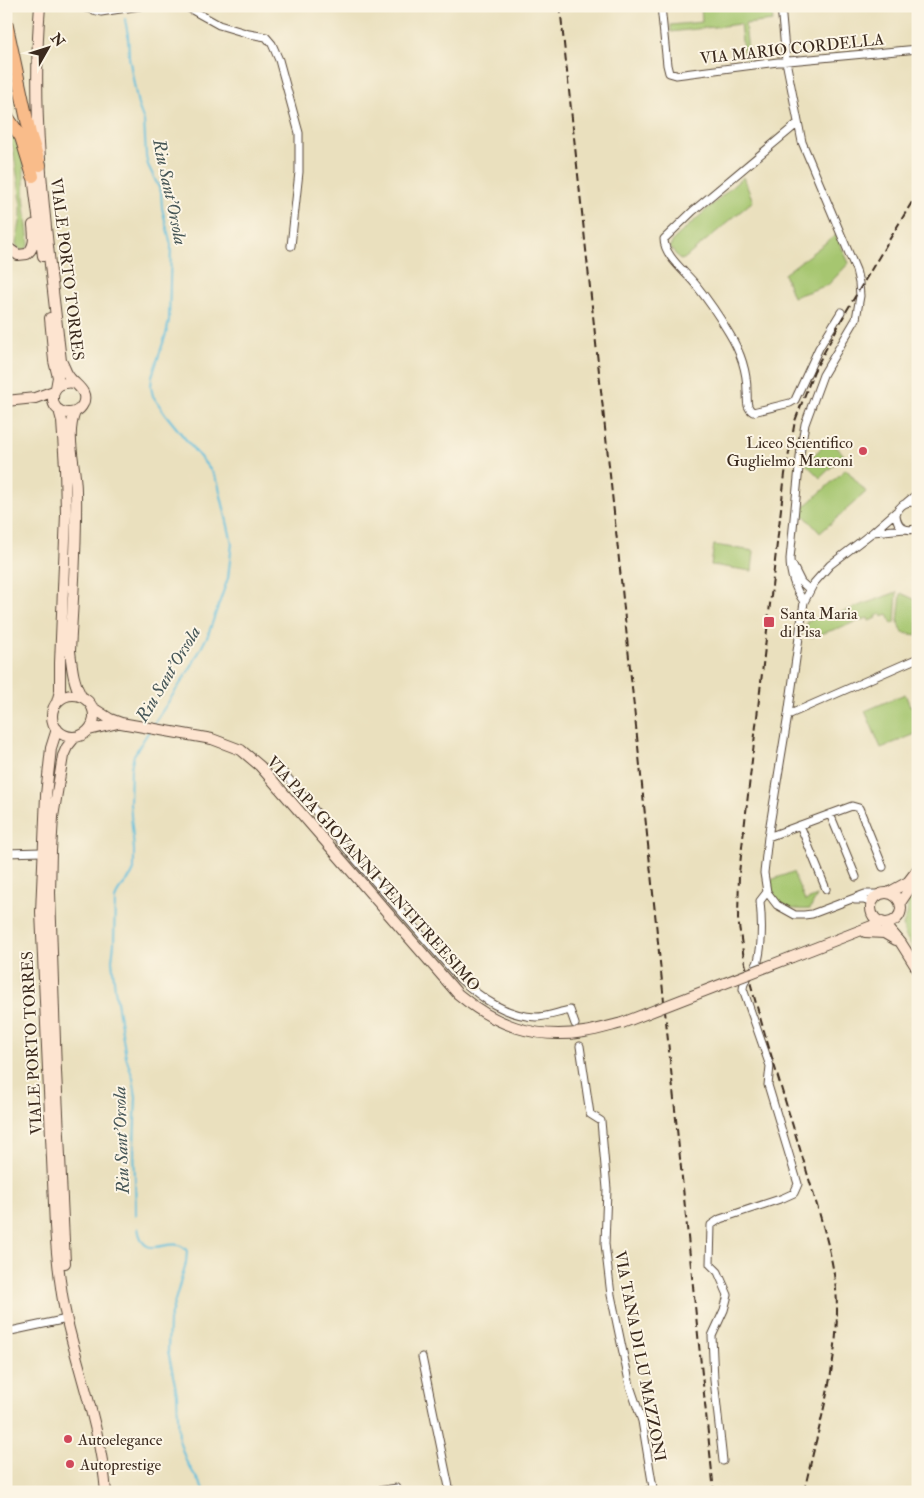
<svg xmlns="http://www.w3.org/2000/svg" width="924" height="1498" font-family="'IM FELL Double Pica',serif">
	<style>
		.green { fill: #a6c66f; stroke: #707846 }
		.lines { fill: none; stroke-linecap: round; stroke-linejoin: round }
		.stream { stroke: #5ebedd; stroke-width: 2 }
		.street-casing { stroke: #554536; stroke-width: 9 }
		.secondary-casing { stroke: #554536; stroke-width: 12 }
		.highway-casing { stroke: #554536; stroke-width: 14 }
		.street { stroke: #fff; stroke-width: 7 }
		.secondary { stroke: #fde4d0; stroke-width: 10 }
		.highway { stroke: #f9bc8a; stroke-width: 12 }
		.rail { stroke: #3b2a1e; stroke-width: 2; stroke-dasharray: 8 4; stroke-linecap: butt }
		.secondary-bridge-casing { stroke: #554536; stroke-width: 12; stroke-linecap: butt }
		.secondary-bridge { stroke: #fde4d0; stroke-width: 10 }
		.poi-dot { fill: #d1495b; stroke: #fcf5e5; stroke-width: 2 }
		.labels { text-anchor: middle; stroke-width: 4; stroke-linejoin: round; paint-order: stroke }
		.street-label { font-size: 16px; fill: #3b2a1e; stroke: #fcf5e5 }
		.poi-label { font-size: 16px; fill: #3b2a1e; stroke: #fcf5e5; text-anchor: start }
		.water-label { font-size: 18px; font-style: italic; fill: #465657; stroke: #fcf5e5 }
	</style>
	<rect width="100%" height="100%" fill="#fcf5e5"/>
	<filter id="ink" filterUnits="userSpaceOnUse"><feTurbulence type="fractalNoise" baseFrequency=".02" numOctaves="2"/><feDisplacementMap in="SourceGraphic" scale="10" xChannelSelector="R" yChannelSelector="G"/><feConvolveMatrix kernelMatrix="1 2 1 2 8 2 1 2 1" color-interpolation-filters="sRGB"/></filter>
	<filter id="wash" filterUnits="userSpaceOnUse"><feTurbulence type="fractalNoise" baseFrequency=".0096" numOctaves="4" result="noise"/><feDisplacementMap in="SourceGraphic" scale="20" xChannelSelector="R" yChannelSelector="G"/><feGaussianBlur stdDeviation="1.12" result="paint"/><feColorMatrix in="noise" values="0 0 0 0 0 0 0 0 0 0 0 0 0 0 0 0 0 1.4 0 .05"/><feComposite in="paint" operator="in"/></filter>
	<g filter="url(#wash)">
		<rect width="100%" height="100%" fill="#eae0be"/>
		<!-- green -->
		<path class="green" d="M701 6H771L773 21 745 24 749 59 744 58 740 24 671 32V25L702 22Z
			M6 120 24 159V196L29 244 25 250H20L16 244 21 217V201L13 147 6 139Z
			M743 177 753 201 684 259 680 260 670 247 674 239Z
			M836 235 849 263 828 285 793 297 784 274Z
			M830 440 844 455 820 478 805 463Z
			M846 469 866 492 820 533 800 511Z
			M714 545 754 551 752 571 711 565Z
			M897 592 895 623 892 624 888 614 882 616 881 614 876 616 877 618 869 621 868 618 812 637 805 636 807 621 826 615 828 617Z
			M901 593 918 601V635L903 633 898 621Z
			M905 694 910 706 918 703V733L881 748 865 711Z
			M793 872 805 901 817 896 810 909C788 911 773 905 768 881Z
			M916 892 918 895V956L905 935 903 925 907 915 908 902Z"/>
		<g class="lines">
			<!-- stream -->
			<path class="stream" d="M125 19 128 35 129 57 138 105 144 121 146 156 148 165 161 192 162 208 171 245 169 321 166 334 152 376 151 387 153 396 166 415 212 472 218 483 232 543 228 578 208 635 190 669 153 725
				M136 1215 134 1145 136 1097 133 1078 126 1057 115 989 112 960 114 944 115 899 119 890 131 876 134 870V850L130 803 131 767 134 755 149 731
				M138 1228C144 1267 172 1231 187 1251L186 1263 169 1321 168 1351 177 1394 179 1440 186 1461 205 1492"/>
		</g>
	</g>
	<g filter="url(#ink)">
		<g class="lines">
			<!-- street casing -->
			<g class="street-casing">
				<path id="street" d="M78 6 101 12 140 6
					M185 6 219 25 249 34 266 37 272 44 279 60 299 133V172L291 246
					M661 6 667 65 669 73 676 75 778 62 918 49
					M781 6 786 61 802 142 856 270 859 283 860 296 856 319 823 375 805 424 801 447 790 559C790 575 795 589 804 602
					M798 123 693 211 664 239C664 256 686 272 696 285 708 300 719 316 729 333 740 351 747 370 747 391 748 399 745 407 753 412L790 403 795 400 819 348 841 312
					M907 502 918 493
					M918 504C908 499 899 505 896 515 897 527 906 533 918 528
					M873 532 905 529
					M793 566 801 582 810 590
					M788 715 918 658
					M283 772 351 854 460 979C481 998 506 1016 536 1017 547 1017 559 1012 570 1010L575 1024
					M830 814 856 877
					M800 825 826 889
					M768 837 852 806 859 808 883 867
					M6 853 42 852
					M881 894H865L812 914 804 915H795L777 905 767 892 764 873 768 837 788 715 804 602 814 583 830 565 873 532 897 511
					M855 900H864L872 903
					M580 1046 590 1114 601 1121 607 1189 605 1244 611 1295 630 1386 642 1421 653 1488 644 1492
					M6 1332 67 1319
					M422 1357 450 1492
					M723 1461 714 1380 712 1336 724 1310 728 1295 718 1272 710 1264 711 1225 720 1219 783 1198 794 1193 798 1184 768 1085 770 1066 743 989C743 978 755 972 758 961 763 941 762 921 760 901L767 892
					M371 1492 397 1488V1492"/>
			</g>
			<!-- secondary casing -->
			<g class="secondary-casing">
				<path id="secondary" d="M40 6C30 125 48 243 61 361 64 365 65 371 68 375 74 385 89 390 83 404 76 419 52 414 53 398 53 385 64 381 75 383
					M33 176 43 256
					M8 248 18 255 27 254C36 246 34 236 33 225
					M50 318 54 361 58 377 56 388
					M6 401 35 398 54 391
					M75 412C65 436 76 466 76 491 77 545 73 598 70 651 72 667 73 682 81 696
					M52 716a21 21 0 1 1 42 0a21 21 0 1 1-42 0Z
					M57 702 60 691V663L66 514 65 467 62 421 59 410
					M93 708 110 719 121 723 212 739 241 750 260 766 458 994C495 1025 535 1040 584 1032 597 1030 610 1026 622 1023
					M57 729 51 748 46 795 41 912 55 1226C57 1258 60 1290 67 1321 81 1379 101 1432 106 1492
					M89 730 118 723
					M888 893 908 882 918 869
					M871 908a15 15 0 1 1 30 0a15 15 0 1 1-30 0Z
					M900 903 916 879
					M884 923 901 943 918 970
					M865 932 884 933 896 940
					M792 957 882 922
					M65 1263 56 1071 50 893 51 851 53 817 63 756 67 747 75 737"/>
			</g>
			<!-- highway casing -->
			<g class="highway-casing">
				<path id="highway" d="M6 22 30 134 40 165
					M6 115 21 137 33 176"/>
			</g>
			<!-- street -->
			<use href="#street" class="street"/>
			<!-- secondary -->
			<use href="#secondary" class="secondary"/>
			<!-- highway -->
			<use href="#highway" class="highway"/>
			<!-- rail -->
			<path class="rail" d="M560 6 618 550 714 1492
				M804 1492C817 1432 837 1371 837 1310 837 1262 819 1214 806 1169 785 1099 762 1029 744 959L738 919 739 873 785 474 795 421 814 371 847 310 918 192"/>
			<!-- secondary-bridge casing -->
			<g class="secondary-bridge-casing">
				<path id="secondary-bridge" d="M622 1023 792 957"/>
			</g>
			<!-- secondary-bridge -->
			<use href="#secondary-bridge" class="secondary-bridge"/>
		</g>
	</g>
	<!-- markers -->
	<g class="poi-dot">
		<circle cx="863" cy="451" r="5"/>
		<rect x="763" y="616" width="12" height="12" rx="2.5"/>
		<circle cx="68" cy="1439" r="5"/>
		<circle cx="70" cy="1464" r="5"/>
	</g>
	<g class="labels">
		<!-- street labels -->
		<g class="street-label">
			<text transform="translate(792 48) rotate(-6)" y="6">VIA MARIO CORDELLA</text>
			<text transform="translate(68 269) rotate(83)" y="6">VIALE PORTO TORRES</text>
			<text transform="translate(374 873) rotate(48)" y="6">VIA PAPA GIOVANNI VENTITREESIMO</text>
			<text transform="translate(31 1043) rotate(-93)" y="6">VIALE PORTO TORRES</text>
			<text transform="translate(641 1356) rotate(79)" y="6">VIA TANA DI LU MAZZONI</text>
		</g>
		<!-- poi labels -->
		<g class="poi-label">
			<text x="853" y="448" text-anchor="end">Liceo Scientifico<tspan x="853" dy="18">Guglielmo Marconi</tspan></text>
			<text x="780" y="619">Santa Maria<tspan x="780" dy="18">di Pisa</tspan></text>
			<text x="78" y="1445">Autoelegance</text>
			<text x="80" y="1470">Autoprestige</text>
		</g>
		<!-- water labels -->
		<g class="water-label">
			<text transform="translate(170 192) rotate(78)" y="6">Riu Sant'Orsola</text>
			<text transform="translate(168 674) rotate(-59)" y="6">Riu Sant'Orsola</text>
			<text transform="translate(121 1140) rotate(-92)" y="6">Riu Sant'Orsola</text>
		</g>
	</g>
	<!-- margin -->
	<rect width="924" height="1498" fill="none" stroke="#fcf5e5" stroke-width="25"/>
	<!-- north arrow -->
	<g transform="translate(48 48) rotate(51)" stroke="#fcf5e5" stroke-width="4" paint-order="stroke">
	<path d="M0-4L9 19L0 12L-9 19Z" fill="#3b2a1e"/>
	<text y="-8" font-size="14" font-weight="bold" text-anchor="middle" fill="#3b2a1e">N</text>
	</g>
</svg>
